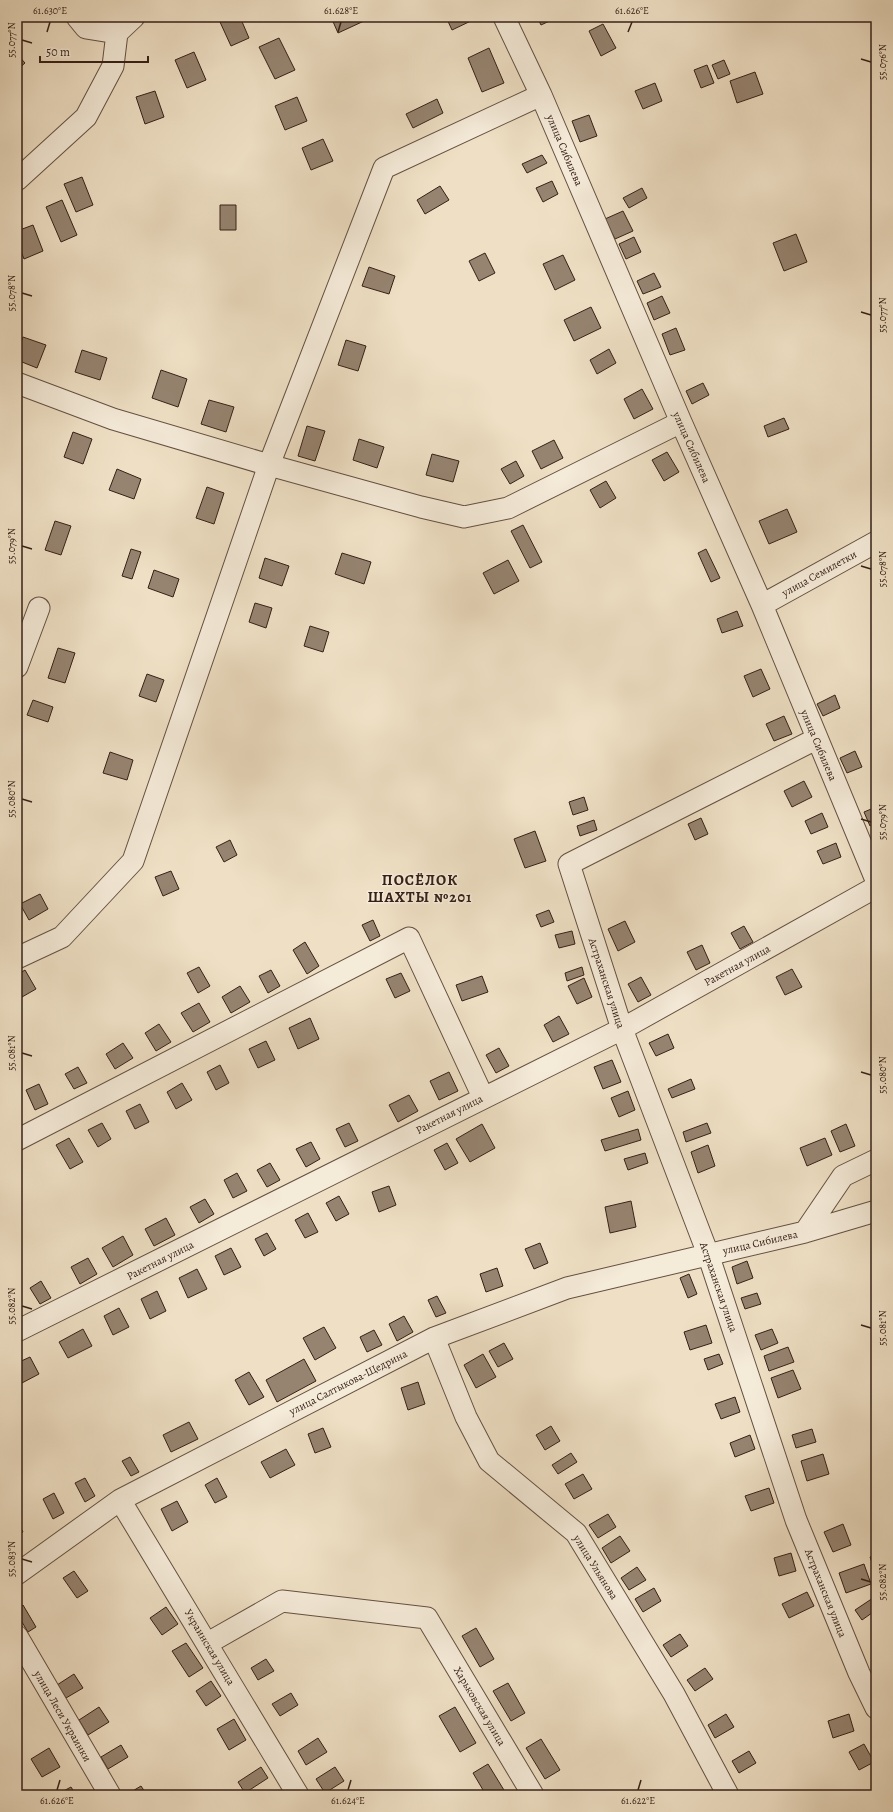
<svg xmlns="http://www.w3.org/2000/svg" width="893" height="1812" font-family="Alegreya,serif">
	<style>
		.building { fill: #968471; stroke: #352017 }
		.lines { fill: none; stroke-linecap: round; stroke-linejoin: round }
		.minor-casing { stroke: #645042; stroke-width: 23 }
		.minor { stroke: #f5ebd9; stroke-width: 21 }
		.ticks { fill: none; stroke: #352017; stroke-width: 1.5 }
		.labels { text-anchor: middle; stroke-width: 3; stroke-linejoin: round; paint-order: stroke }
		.street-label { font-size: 11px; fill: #352017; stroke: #f5ebd9 }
		.district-label { font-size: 15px; font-weight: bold; letter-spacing: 1px; fill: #352017; stroke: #f5ebd9 }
		.neatline { fill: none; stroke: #352017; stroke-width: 1.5 }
		.ticks-label { font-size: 10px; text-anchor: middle; fill: #352017 }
	</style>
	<rect width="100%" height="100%" fill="#efe0c5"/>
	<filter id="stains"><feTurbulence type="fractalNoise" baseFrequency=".005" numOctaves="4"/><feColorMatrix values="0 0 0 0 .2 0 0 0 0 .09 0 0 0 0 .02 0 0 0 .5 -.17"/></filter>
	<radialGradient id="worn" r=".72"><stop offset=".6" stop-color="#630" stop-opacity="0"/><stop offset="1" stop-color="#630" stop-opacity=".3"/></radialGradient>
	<!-- building -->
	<path class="building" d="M232 17H240L249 38 231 46 220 22Z
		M331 17H363L364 21 338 33Z
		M446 17H474L475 19 452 30Z
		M537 17H558L541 25Z
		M603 24 616 48 601 56 589 31Z
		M279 38 295 70 275 79 259 47Z
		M489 48 504 83 482 92 468 58Z
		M194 52 206 80 187 88 175 60Z
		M17 54 25 63 17 70Z
		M724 60 730 74 718 79 712 65Z
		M707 65 714 83 701 88 694 70Z
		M755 72 763 94 737 103 730 81Z
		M655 83 662 101 643 109 635 91Z
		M155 91 164 117 145 124 136 97Z
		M297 97 307 121 285 130 275 106Z
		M437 99 443 113 413 128 406 114Z
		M589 115 597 136 580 142 572 121Z
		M323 139 333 161 311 170 302 148Z
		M542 155 547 163 527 173 522 164Z
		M82 177 93 205 76 212 64 184Z
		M552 181 558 194 543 202 536 188Z
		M440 186 449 200 425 214 417 200Z
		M642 188 647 198 629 208 623 198Z
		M62 200 77 235 61 242 46 207Z
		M220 205H236V230H220Z
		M623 211 633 231 615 239 605 219Z
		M33 225 43 251 24 259 17 241V231Z
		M796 234 807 262 784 271 773 243Z
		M634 237 641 252 626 259 619 244Z
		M485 253 495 273 479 281 469 261Z
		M563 255 575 280 555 290 543 264Z
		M369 267 395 276 389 294 362 286Z
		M654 273 661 287 643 294 637 281Z
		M662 296 670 313 654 320 647 303Z
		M591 307 601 328 574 341 564 320Z
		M676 328 685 350 670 355 662 334Z
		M23 337 46 345 37 368 17 360V352Z
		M346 340 366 346 358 371 338 365Z
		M609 349 616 363 597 374 590 360Z
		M82 350 107 358 100 380 75 372Z
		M161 370 187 379 178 407 152 398Z
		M703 383 709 395 692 404 686 391Z
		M642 389 653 409 634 419 624 399Z
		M209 400 234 407 226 432 201 424Z
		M784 418 789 429 768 437 764 426Z
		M307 426 325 431 315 461 298 456Z
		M73 432 92 439 83 464 64 457Z
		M359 439 384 447 377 468 353 460Z
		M554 440 563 458 541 469 532 451Z
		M667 452 679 472 664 481 652 460Z
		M432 454 459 461 453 482 426 475Z
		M516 461 524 476 510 484 501 469Z
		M117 469 141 479 134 499 109 490Z
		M606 481 616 498 600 508 590 490Z
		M207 487 224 493 214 524 196 518Z
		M787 509 797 532 769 544 759 521Z
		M55 521 71 526 61 555 45 550Z
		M523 525 542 562 530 568 511 531Z
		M131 549 141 552 132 579 122 576Z
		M706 549 720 578 711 582 698 553Z
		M342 553 371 562 364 584 335 574Z
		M265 558 289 566 282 586 259 578Z
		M508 560 519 581 494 594 483 573Z
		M154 570 179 579 173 597 148 588Z
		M255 603 272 608 266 628 249 622Z
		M737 611 743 626 722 633 717 619Z
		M310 626 329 632 323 652 304 646Z
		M58 648 75 653 65 683 48 678Z
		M761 669 770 689 753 697 744 676Z
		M147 674 164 680 156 702 139 696Z
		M835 695 840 708 823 716 817 704Z
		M33 700 53 707 48 722 27 715Z
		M784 716 792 734 774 741 766 724Z
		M855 751 862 767 847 773 840 758Z
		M110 752 133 760 127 780 103 773Z
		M804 781 812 797 792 807 784 791Z
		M584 797 588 810 573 815 569 802Z
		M876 807V823L870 826 864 812Z
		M822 813 828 827 811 834 805 821Z
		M701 818 708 834 695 840 688 824Z
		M594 820 597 830 580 836 577 826Z
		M535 831 546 861 525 868 514 839Z
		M230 840 237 855 224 862 216 847Z
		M836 843 841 857 823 864 817 851Z
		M171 871 179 889 163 896 155 877Z
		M40 894 48 909 29 920 20 904Z
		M549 910 554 922 541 927 536 915Z
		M373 920 380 936 370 941 362 925Z
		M625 921 635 942 618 951 608 929Z
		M744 926 753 942 740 949 731 933Z
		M572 931 575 944 559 948 555 935Z
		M305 942 319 966 307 974 293 950Z
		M702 945 710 963 696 970 687 952Z
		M199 967 210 986 198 993 187 973Z
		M582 967 584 975 567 981 565 973Z
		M792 969 802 987 785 995 776 977Z
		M25 970 36 989 22 997 17 988V975Z
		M271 970 280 986 268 993 259 976Z
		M401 973 410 991 395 998 386 979Z
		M482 976 488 992 462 1001 456 985Z
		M641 977 651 995 638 1002 628 984Z
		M584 978 592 997 577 1004 568 986Z
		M240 986 250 1002 231 1013 222 997Z
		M199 1003 210 1022 193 1032 181 1013Z
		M559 1016 569 1034 553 1042 544 1025Z
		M310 1018 319 1039 298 1049 289 1028Z
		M159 1024 171 1042 156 1051 145 1033Z
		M668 1034 674 1048 656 1056 649 1043Z
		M266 1041 275 1060 258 1068 249 1049Z
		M123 1043 133 1058 115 1069 106 1054Z
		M499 1048 509 1066 496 1073 486 1055Z
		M612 1060 621 1082 603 1089 594 1067Z
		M220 1065 229 1083 216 1090 207 1072Z
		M78 1067 87 1083 74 1089 65 1074Z
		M449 1072 458 1091 439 1100 430 1081Z
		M691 1079 695 1089 672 1098 668 1089Z
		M182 1083 192 1100 176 1109 167 1092Z
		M39 1084 48 1104 35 1110 26 1090Z
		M628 1091 635 1110 619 1117 611 1098Z
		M409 1095 418 1111 398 1122 389 1105Z
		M140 1104 149 1122 135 1129 126 1111Z
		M102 1123 111 1139 98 1147 88 1130Z
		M349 1123 358 1141 345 1147 336 1129Z
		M707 1123 711 1133 686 1142 683 1132Z
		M482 1124 495 1148 470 1162 456 1139Z
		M846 1124 855 1146 840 1152 831 1131Z
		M638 1129 641 1140 605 1151 601 1140Z
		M69 1138 83 1162 70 1169 56 1145Z
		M825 1138 832 1155 807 1166 800 1148Z
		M311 1142 320 1159 306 1167 296 1149Z
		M447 1143 458 1163 445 1170 434 1150Z
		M708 1145 715 1166 698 1173 691 1152Z
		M645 1153 648 1163 628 1170 624 1159Z
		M270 1163 280 1180 267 1187 257 1170Z
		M237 1173 247 1191 233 1198 224 1180Z
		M389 1186 396 1205 379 1212 372 1192Z
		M339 1196 349 1214 336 1221 326 1203Z
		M205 1199 214 1214 199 1223 190 1207Z
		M631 1201 636 1227 610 1233 605 1207Z
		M308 1213 318 1232 305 1238 295 1220Z
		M166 1218 175 1235 154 1246 145 1229Z
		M267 1233 276 1249 264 1256 255 1239Z
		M123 1236 133 1255 113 1267 102 1248Z
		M540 1243 548 1263 534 1269 525 1249Z
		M231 1248 241 1267 224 1275 215 1256Z
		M88 1258 97 1274 80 1284 71 1267Z
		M747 1261 753 1278 737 1284 732 1267Z
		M497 1268 503 1286 486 1292 480 1274Z
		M197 1269 207 1289 188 1298 179 1278Z
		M689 1274 697 1294 688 1298 680 1278Z
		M41 1281 51 1298 40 1304 30 1288Z
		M157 1291 166 1311 150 1319 141 1299Z
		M757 1293 761 1304 745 1309 741 1298Z
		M437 1296 446 1313 436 1317 428 1300Z
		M119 1308 129 1327 113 1335 104 1316Z
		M404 1316 413 1332 397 1341 389 1324Z
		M706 1325 712 1343 690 1350 684 1332Z
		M324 1327 336 1348 315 1360 303 1338Z
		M83 1329 92 1346 68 1358 59 1342Z
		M772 1329 778 1343 761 1350 755 1335Z
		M374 1330 382 1345 367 1352 360 1337Z
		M504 1343 513 1359 498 1367 489 1351Z
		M788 1347 794 1362 769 1371 764 1356Z
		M483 1354 496 1377 476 1388 464 1365Z
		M719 1354 723 1364 708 1370 704 1359Z
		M30 1357 39 1374 20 1384 17 1377V1363Z
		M304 1359 316 1381 277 1402 266 1380Z
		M793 1370 801 1389 778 1398 771 1378Z
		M249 1372 264 1397 249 1405 235 1380Z
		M418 1382 425 1404 408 1410 401 1388Z
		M735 1397 740 1412 721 1419 715 1404Z
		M189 1422 198 1439 171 1452 163 1435Z
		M551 1426 560 1441 545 1450 536 1435Z
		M323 1428 331 1447 315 1453 308 1434Z
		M812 1429 816 1442 796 1448 792 1435Z
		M750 1435 755 1449 735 1457 730 1443Z
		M286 1449 295 1465 270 1478 261 1462Z
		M571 1453 577 1462 558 1474 552 1465Z
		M823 1454 829 1474 807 1481 801 1461Z
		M130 1457 139 1472 131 1476 122 1461Z
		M583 1474 592 1489 574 1499 565 1484Z
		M85 1478 95 1496 85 1502 75 1483Z
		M217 1478 227 1497 215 1503 205 1485Z
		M769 1488 774 1503 751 1511 745 1496Z
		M54 1493 64 1513 53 1519 43 1499Z
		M177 1501 188 1522 172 1531 161 1509Z
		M608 1514 616 1527 598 1538 589 1525Z
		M17 1521 23 1532 17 1535Z
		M843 1524 851 1545 833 1552 824 1532Z
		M620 1536 630 1551 611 1563 602 1548Z
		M791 1553 796 1571 779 1576 774 1558Z
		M876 1555V1565L873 1566 870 1557Z
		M864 1564 871 1584 846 1593 839 1573Z
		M637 1567 646 1580 629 1590 621 1578Z
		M74 1571 88 1591 77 1598 63 1578Z
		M654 1588 661 1601 643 1612 635 1599Z
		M807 1592 814 1606 789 1618 782 1604Z
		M876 1596V1610L862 1620 855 1610Z
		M23 1605 36 1627 28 1632 17 1614V1609Z
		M166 1607 178 1624 162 1635 150 1618Z
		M476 1628 494 1659 480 1667 462 1636Z
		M680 1634 688 1646 671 1657 663 1645Z
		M186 1643 203 1668 189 1677 172 1651Z
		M266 1659 274 1671 258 1680 251 1668Z
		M705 1668 713 1679 695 1691 687 1680Z
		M74 1674 83 1688 66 1698 57 1685Z
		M211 1681 221 1696 206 1706 196 1691Z
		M508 1683 525 1713 511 1721 493 1691Z
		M291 1693 298 1705 280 1716 272 1704Z
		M99 1707 109 1722 88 1735 79 1720Z
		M455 1707 476 1743 460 1752 439 1716Z
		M726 1714 734 1727 715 1738 708 1725Z
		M849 1714 854 1731 833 1738 828 1721Z
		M234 1719 246 1740 229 1750 217 1729Z
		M318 1738 327 1752 306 1765 298 1751Z
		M541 1739 560 1770 545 1779 526 1748Z
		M864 1744 874 1762 859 1770 849 1752Z
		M121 1745 128 1757 108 1769 101 1757Z
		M49 1748 60 1767 42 1777 31 1759Z
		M749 1751 756 1763 739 1773 732 1761Z
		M488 1764 507 1795H486L473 1773Z
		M261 1767 268 1778 245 1793 238 1782Z
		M335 1767 344 1781 325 1793 316 1779Z
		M141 1786 147 1795H126Z
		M71 1787 76 1795H56Z"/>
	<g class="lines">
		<!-- minor casing -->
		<g class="minor-casing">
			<path id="minor" d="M77 17 86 28 117 33
				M504 17 541 95 681 422 762 605 876 880
				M17 180 86 117 113 66 117 33 134 17
				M17 383 113 419 269 465 421 507 464 517 508 508 681 422
				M762 605 876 542
				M17 667 39 608
				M816 739 569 864 622 1029 708 1254 796 1520 859 1673 876 1708
				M17 958 62 937 133 861 269 465 384 168 541 95
				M17 1140 409 938 483 1097
				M805 1232 876 1211
				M17 1331 622 1029 876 887
				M434 1338 466 1417 489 1461 576 1533 674 1694 728 1795
				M120 1500 298 1795
				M17 1574 120 1500 434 1338 567 1288 805 1232 843 1176 876 1160
				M17 1636 110 1795
				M208 1643 282 1601 427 1618 533 1795"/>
		</g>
		<!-- minor -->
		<use href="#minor" class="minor"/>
	</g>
	<!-- ticks -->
	<path class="ticks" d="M47 32 50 22M338 32 341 22M628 32 632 22M22 40 32 43M861 59 871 62M22 293 32 296M861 312 871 315M22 546 32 549M861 566 871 569M22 799 32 802M861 819 871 822M22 1053 32 1056M861 1072 871 1075M22 1306 32 1309M861 1325 871 1328M22 1559 32 1562M861 1579 871 1582M57 1790 60 1780M348 1790 351 1780M638 1790 641 1780"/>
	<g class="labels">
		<!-- street labels -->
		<g class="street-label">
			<text transform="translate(565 150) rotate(67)" y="4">улица Сибилева</text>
			<text transform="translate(692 447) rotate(66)" y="4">улица Сибилева</text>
			<text transform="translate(819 573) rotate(-29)" y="4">улица Семилетки</text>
			<text transform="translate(819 745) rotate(67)" y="4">улица Сибилева</text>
			<text transform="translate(737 965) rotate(-29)" y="4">Ракетная улица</text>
			<text transform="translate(607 983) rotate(72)" y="4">Астраханская улица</text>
			<text transform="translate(449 1114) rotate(-27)" y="4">Ракетная улица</text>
			<text transform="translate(760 1242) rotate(-13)" y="4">улица Сибилева</text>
			<text transform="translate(160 1260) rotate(-27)" y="4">Ракетная улица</text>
			<text transform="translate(719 1287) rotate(71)" y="4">Астраханская улица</text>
			<text transform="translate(348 1382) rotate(-27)" y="4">улица Салтыкова-Щедрина</text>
			<text transform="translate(596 1567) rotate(58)" y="4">улица Ульянова</text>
			<text transform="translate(826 1593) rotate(68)" y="4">Астраханская улица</text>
			<text transform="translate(210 1647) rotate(59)" y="4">Украинская улица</text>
			<text transform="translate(480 1706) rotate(59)" y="4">Харьковская улица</text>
			<text transform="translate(63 1716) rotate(60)" y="4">улица Леси Украинки</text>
		</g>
		<!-- district labels -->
		<g class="district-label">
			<text x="420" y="885">ПОСЁЛОК<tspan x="420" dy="17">ШАХТЫ №201</tspan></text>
		</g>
	</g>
	<!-- margin -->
	<rect width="893" height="1812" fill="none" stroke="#efe0c5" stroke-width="44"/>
	<!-- scale -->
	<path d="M40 56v6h108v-6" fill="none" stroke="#352017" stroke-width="2"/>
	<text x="46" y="56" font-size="12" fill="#352017" stroke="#f5ebd9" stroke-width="3" paint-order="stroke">50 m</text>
	<rect x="22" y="22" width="849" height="1768" class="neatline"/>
	<g class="ticks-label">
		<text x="50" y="14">61.630°E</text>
		<text x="341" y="14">61.628°E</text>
		<text x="632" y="14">61.626°E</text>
		<text transform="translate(11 40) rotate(-90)" y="4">55.077°N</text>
		<text transform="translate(882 62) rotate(-90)" y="4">55.076°N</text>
		<text transform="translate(11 293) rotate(-90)" y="4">55.078°N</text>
		<text transform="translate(882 315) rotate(-90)" y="4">55.077°N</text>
		<text transform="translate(11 546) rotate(-90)" y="4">55.079°N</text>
		<text transform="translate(882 569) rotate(-90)" y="4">55.078°N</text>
		<text transform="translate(11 799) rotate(-90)" y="4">55.080°N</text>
		<text transform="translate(882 822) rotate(-90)" y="4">55.079°N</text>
		<text transform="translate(11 1053) rotate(-90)" y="4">55.081°N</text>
		<text transform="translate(882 1075) rotate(-90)" y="4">55.080°N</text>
		<text transform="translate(11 1306) rotate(-90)" y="4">55.082°N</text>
		<text transform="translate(882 1328) rotate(-90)" y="4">55.081°N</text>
		<text transform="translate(11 1559) rotate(-90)" y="4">55.083°N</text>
		<text transform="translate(882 1582) rotate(-90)" y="4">55.082°N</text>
		<text x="57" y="1804">61.626°E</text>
		<text x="348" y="1804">61.624°E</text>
		<text x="638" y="1804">61.622°E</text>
	</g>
	<rect width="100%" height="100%" filter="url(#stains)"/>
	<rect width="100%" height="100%" fill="url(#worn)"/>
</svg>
